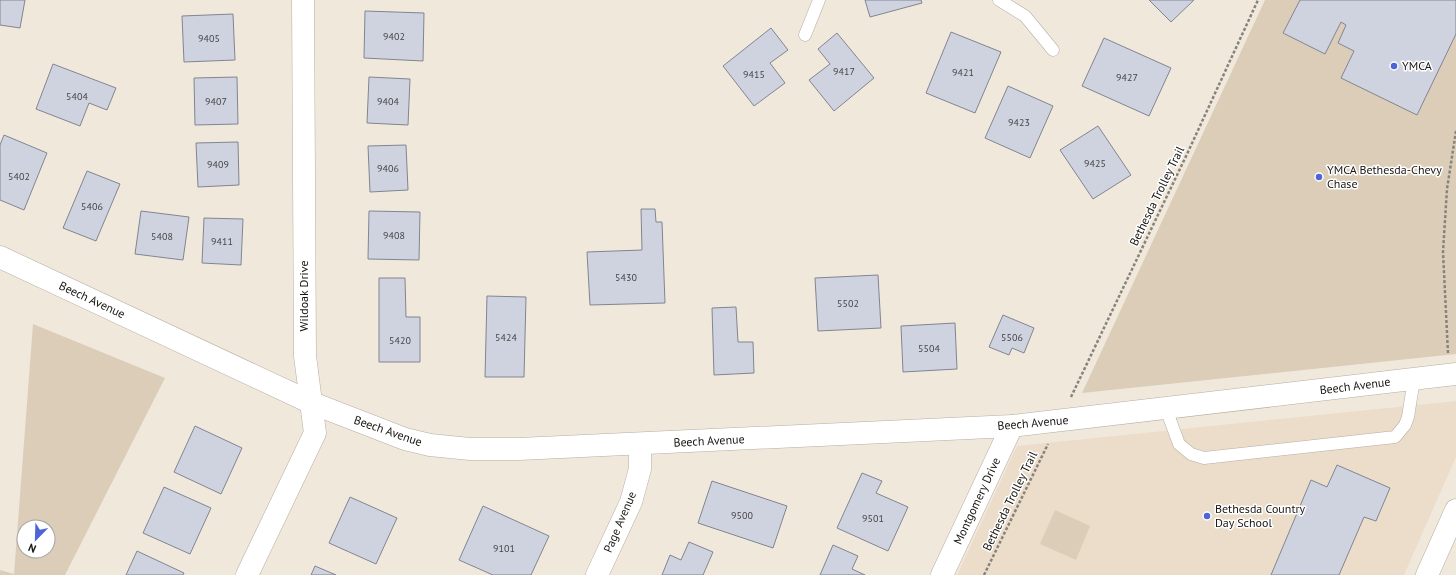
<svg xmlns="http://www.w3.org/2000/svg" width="1456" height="575" font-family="'PT Sans',sans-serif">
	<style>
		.built { fill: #ebddca }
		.green { fill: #dccdb9; fill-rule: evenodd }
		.building { fill: #cfd3e0; stroke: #818591 }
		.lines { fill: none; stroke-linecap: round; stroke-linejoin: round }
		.service-casing { stroke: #b6ada2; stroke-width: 13 }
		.minor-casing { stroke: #b6ada2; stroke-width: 23 }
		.tertiary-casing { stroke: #b6ada2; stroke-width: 23 }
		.path { stroke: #88827a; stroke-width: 2.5; stroke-dasharray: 3 2; stroke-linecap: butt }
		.service { stroke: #fff; stroke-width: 12 }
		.minor { stroke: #fff; stroke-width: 22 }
		.tertiary { stroke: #fff; stroke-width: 22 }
		.poi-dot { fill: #4f64d9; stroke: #fff; stroke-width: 1.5 }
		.labels { text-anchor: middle; stroke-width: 3; stroke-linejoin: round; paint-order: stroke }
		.number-label { font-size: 10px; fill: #464546 }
		.poi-label { font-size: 12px; fill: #191612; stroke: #fff; text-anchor: start }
		.street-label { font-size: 12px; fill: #191612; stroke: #fff }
	</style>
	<rect width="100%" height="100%" fill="#f1e8dc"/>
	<!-- built -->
	<path class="built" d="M1456 401V457L1404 575H957L1017 446Z"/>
	<!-- green -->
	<path class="green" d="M1265 0H1456V354L1082 393Z
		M33 324 165 378 65 575H0V570L14 574ZM24 527H48V551H24Z
		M1055 510 1090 526 1076 560 1040 544Z"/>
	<!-- building -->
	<path class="building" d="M0 0H25L20 28 0 25Z
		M865 0H921L922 3 870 17Z
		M1149 0H1194L1171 22Z
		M1300 0H1456V34L1417 115 1341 78 1354 51 1338 43 1346 25 1341 22 1325 54 1283 33Z
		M365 11 424 13 423 61 364 58Z
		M233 14 235 60 184 62 182 16Z
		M771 28 788 50 770 63 785 83 754 106 723 66Z
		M951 32 1001 52 975 113 926 93Z
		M837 33 874 78 834 111 809 80 830 64 818 49Z
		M1104 38 1171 68 1149 116 1082 86Z
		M53 64 116 88 107 110 89 103 80 126 36 109Z
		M237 77 238 124 195 125 194 78Z
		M369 77 410 79 408 125 367 123Z
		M1008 86 1053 106 1030 158 985 138Z
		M1098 126 1131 175 1093 199 1060 150Z
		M4 135 47 153 24 210 0 200V145Z
		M238 142 239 185 198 187 196 143Z
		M406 145 408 190 370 192 368 146Z
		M87 171 120 184 96 241 63 228Z
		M641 209H655L656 222H662L665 303 590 305 587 252 642 250Z
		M141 211 189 217 183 260 135 254Z
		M369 211 420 212 419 260 368 259Z
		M204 218 243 219 241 265 202 263Z
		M878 275 881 328 818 331 815 278Z
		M379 278H405L406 317H420V362H379Z
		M487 296 526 297 524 377H485Z
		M736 307 738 342H753L754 373 714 375 712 308Z
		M1003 315 1034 328 1024 353 1012 348 1009 355 989 347Z
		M955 323 957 369 903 372 901 326Z
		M195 426 242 448 221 494 174 472Z
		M1337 465 1390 488 1376 521 1364 517 1339 575H1271L1311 480 1327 487Z
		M862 473 882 481 876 493 908 507 888 551 837 528Z
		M712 481 787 506 773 548 698 523Z
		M164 487 211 508 190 554 143 533Z
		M350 497 397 518 376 564 329 543Z
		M483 506 549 536 531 575H493L459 560Z
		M689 542 713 552 703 575H662L670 555 681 560Z
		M833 545 858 556 852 569 865 575H820Z
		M137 551 184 573 183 575H126Z
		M315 566 336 575H311Z"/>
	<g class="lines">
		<!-- service casing -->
		<g class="service-casing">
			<path id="service" d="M999 0 1025 16 1053 50
				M805 35 819 0
				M1166 409 1179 444 1191 454 1204 458 1395 437 1405 425 1408 417 1414 379"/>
		</g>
		<!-- minor casing -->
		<g class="minor-casing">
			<path id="minor" d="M247 575 315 433 305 356 303 0
				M597 575 631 502 640 469V445
				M942 575 1012 426
				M1427 575 1456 510"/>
		</g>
		<!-- tertiary casing -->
		<g class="tertiary-casing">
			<path id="tertiary" d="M0 257 312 403 405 439 430 445 470 449H519L1012 426 1456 374"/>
		</g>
		<!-- path -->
		<path class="path" d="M1448 353 1443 252 1447 189 1456 131
			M1071 397 1188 152 1258 0
			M984 575 1048 444"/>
		<!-- service -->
		<use href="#service" class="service"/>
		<!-- minor -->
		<use href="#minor" class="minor"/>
		<!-- tertiary -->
		<use href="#tertiary" class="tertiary"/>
	</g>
	<!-- markers -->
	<g class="poi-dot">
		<circle cx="1394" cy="66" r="4"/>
		<circle cx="1319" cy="177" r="4"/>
		<circle cx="1207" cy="516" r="4"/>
	</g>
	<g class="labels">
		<!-- number labels -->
		<g class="number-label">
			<text x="394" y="40">9402</text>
			<text x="209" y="42">9405</text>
			<text x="844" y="75">9417</text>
			<text x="963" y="76">9421</text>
			<text x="754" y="78">9415</text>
			<text x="1127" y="81">9427</text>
			<text x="77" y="100">5404</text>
			<text x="216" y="105">9407</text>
			<text x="388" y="105">9404</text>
			<text x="1019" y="126">9423</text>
			<text x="1095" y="167">9425</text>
			<text x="218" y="168">9409</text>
			<text x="388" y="172">9406</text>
			<text x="19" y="180">5402</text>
			<text x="92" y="210">5406</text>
			<text x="394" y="239">9408</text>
			<text x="162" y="240">5408</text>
			<text x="222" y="245">9411</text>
			<text x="626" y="281">5430</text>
			<text x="848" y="307">5502</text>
			<text x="506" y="341">5424</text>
			<text x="1012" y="341">5506</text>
			<text x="400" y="344">5420</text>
			<text x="929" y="352">5504</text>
			<text x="742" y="519">9500</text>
			<text x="873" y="522">9501</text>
			<text x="504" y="552">9101</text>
		</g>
		<!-- poi labels -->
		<g class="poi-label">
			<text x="1402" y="70">YMCA</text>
			<text x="1327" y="174">YMCA Bethesda-Chevy<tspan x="1327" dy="14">Chase</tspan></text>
			<text x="1215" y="513">Bethesda Country<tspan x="1215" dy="14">Day School</tspan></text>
		</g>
		<!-- street labels -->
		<g class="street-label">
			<text transform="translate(1157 196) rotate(-64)" y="4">Bethesda Trolley Trail</text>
			<text transform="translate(304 296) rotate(-90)" y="4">Wildoak Drive</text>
			<text transform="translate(92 300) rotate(25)" y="4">Beech Avenue</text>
			<text transform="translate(1355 386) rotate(-7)" y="4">Beech Avenue</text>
			<text transform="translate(1033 423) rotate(-5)" y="4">Beech Avenue</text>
			<text transform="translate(388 431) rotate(19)" y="4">Beech Avenue</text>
			<text transform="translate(709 441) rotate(-3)" y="4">Beech Avenue</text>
			<text transform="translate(977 501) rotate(-65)" y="4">Montgomery Drive</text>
			<text transform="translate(1010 501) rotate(-64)" y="4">Bethesda Trolley Trail</text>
			<text transform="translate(620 522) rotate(-67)" y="4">Page Avenue</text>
		</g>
	</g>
	<!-- north arrow -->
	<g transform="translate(36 539) rotate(203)"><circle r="19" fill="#ffffff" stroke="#a3a2a0"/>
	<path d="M0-3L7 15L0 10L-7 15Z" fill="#4f64d9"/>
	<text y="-6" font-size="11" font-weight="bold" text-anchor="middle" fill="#191612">N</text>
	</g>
</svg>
